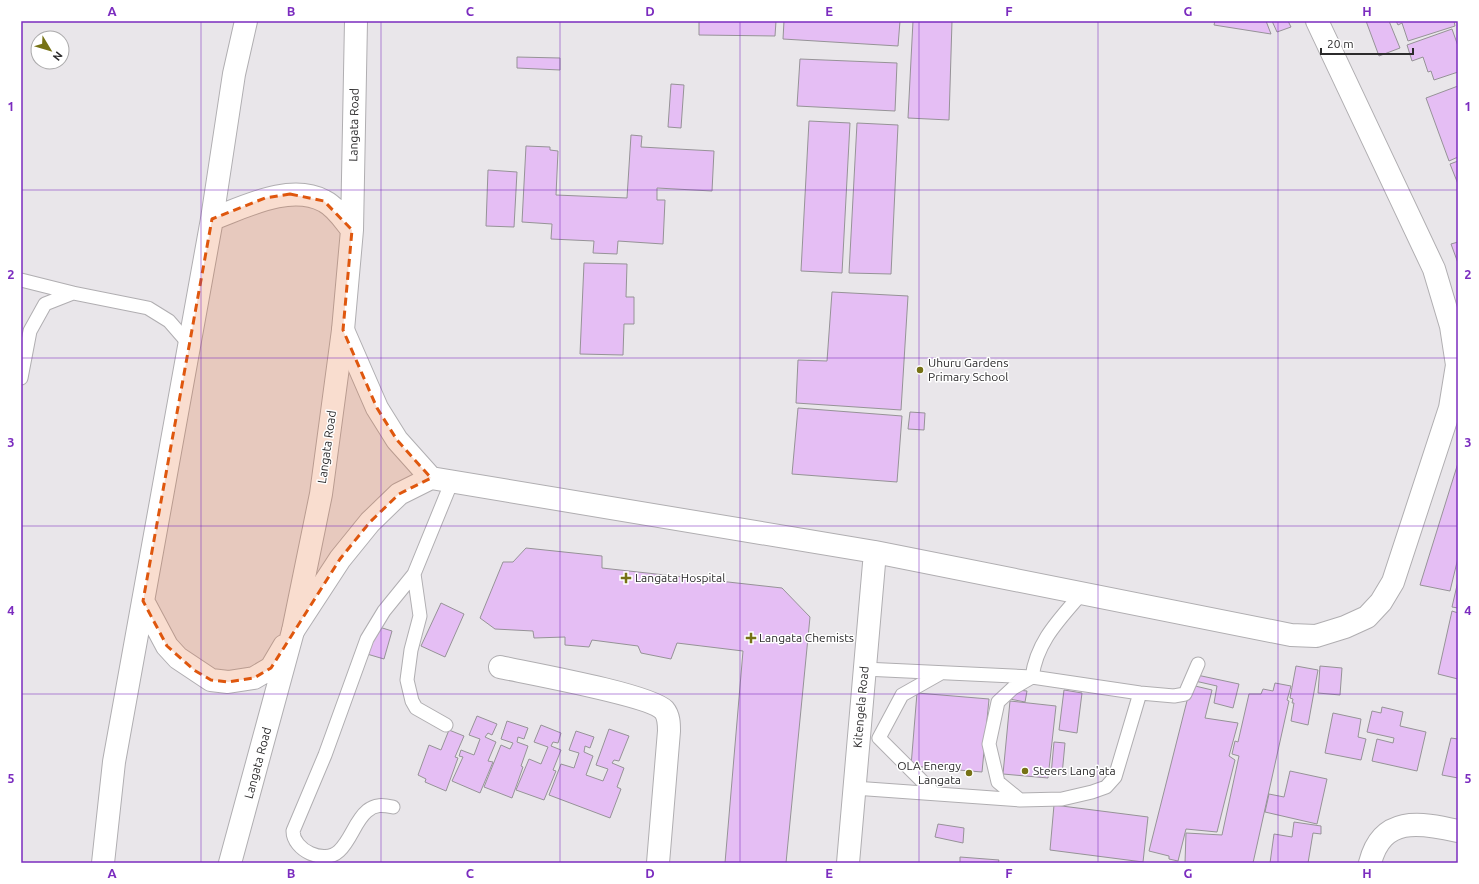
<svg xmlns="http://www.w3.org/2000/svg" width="1479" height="884" font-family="Ubuntu,sans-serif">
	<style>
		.building { fill: #e5bef4; stroke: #969397 }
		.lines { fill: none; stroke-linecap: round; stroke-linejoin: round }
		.lane-casing { stroke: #b0aeb1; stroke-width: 15 }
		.street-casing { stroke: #b0aeb1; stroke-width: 24 }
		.secondary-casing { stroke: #b0aeb1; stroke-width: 24 }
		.lane { stroke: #fff; stroke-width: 13 }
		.street { stroke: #fff; stroke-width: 22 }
		.secondary { stroke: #fff; stroke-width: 22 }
		.marked { fill: #df570e; fill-opacity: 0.2; stroke: #df570e; stroke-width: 3; stroke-dasharray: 8 5; stroke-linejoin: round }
		.grid { fill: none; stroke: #7b2cbf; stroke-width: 1; stroke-opacity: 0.55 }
		.poi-dot { fill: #767215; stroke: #fff; stroke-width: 1.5 }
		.labels { text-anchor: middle; stroke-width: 3; stroke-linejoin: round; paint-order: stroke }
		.street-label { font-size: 12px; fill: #2c2b2c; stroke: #fff }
		.poi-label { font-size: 12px; fill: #2c2b2c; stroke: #fff; text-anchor: start }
		.neatline { fill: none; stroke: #7b2cbf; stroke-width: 1.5 }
		.grid-label { font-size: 13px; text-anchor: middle; font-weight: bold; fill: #7b2cbf }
	</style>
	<rect width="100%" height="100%" fill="#e9e6ea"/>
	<!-- building -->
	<path class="building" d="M699 21H776L775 36 699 35Z
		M784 21H900L898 46 783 39Z
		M913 21H952L949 120 908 118Z
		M1215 21H1266L1271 34 1214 25Z
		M1272 21H1288L1291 27 1277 32Z
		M1366 21H1389L1400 48 1379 56Z
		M1396 21H1454L1455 26 1408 41 1402 23 1398 25Z
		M1452 29 1458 46V72L1434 80 1431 71 1428 72 1423 57 1412 61 1407 45Z
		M517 57 560 58V70L517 68Z
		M800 59 897 63 895 111 797 106Z
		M671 84 684 85 681 128 668 127Z
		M1458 86V157L1449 161 1426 98Z
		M809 121 850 123 842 273 801 271Z
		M857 123 898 125 891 274 849 273Z
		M631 135 642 136 641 147 714 151 712 191 657 188V200H665L663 244 618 241 617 254 593 253 594 241 551 239 552 224 522 222 526 146 550 147V150L558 151 556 195 627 198Z
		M1458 161V184L1450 164Z
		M488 170 517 172 514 227 486 226Z
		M1458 242V263L1451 244Z
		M584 263 627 264 626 297H634V324H624L623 355 580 354Z
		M832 292 908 296 901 410 796 403 798 360 827 361Z
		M798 408 902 416 897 482 792 474Z
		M910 412 925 413 924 430 908 429Z
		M1458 463V558L1450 591 1420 585Z
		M526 548 602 556V568L782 588 810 617 786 863H725L743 651 677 643 671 659 641 653 638 646 592 640 589 647 565 645V637L534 638 533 631 495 629 480 618 503 562H513Z
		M1458 581V608L1452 607Z
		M441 603 464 614 445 657 421 646Z
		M1452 611 1458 613V679L1438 674Z
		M376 626 392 631 384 659 367 654Z
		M1296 666 1318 670 1308 725 1291 721 1294 703H1292L1293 699 1290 698Z
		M1320 666 1342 668 1340 695 1318 693Z
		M1197 675 1239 684 1233 708 1214 703 1217 686 1195 681Z
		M1275 683 1291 686 1287 700 1289 701 1253 863H1185L1186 833 1222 835 1239 756 1232 754 1235 741 1238 742 1249 694H1261L1263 689 1273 691Z
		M1191 685 1212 690 1205 718 1238 723 1229 756 1235 760 1217 832 1186 829 1178 861 1169 859V856L1149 851Z
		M1017 690 1027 691 1025 702 1010 699Z
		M1064 690 1082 693 1077 733 1059 730Z
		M917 693 989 699 982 772 911 766Z
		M1010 701 1056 706 1048 778 1003 774Z
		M1382 707 1403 712 1400 726 1426 732 1417 771 1372 761 1377 739 1393 743 1394 738 1367 732 1372 711 1381 713Z
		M1333 713 1361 719 1358 737 1366 739 1361 760 1325 753Z
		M477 716 497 724 492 735 488 733 485 737 496 742 488 761 493 762 480 793 452 781 463 757 459 756 461 750 474 755 480 739 469 735Z
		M507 721 528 728 524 739 518 737 517 742 528 746 521 766 523 767 512 798 484 787 501 745 510 749 513 743 501 739Z
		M541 725 561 733 558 743 553 742 551 746 561 750 553 770 556 771 544 800 516 790 529 759 541 764 548 747 534 742Z
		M609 729 629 736 619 761 614 760 612 763 624 768 617 787 621 789 610 818 549 795 561 764 574 768 579 753 569 750 576 731 594 737 590 748 585 746 584 752 593 756 586 775 603 781 608 769 596 765Z
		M449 730 464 736 455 757 458 758 446 791 425 782 426 779 418 775 429 745 441 750Z
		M1451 738 1458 739V778L1442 775Z
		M1054 742 1065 743 1062 775H1051Z
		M1290 771 1327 779 1317 824 1265 812 1269 794 1284 797Z
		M1054 805 1148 817 1143 862 1050 850Z
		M1294 822 1321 826V834L1313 833 1308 863H1270L1274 834 1292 837Z
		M938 824 964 828 963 843 935 837Z
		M960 857 999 860 998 863H960Z"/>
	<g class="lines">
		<!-- lane casing -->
		<g class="lane-casing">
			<path id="lane" d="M21 280 73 293
				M21 378 30 331 45 304 73 293 148 308 169 321 189 344
				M864 669 1032 677 1140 693 1174 696 1185 694 1198 664
				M446 725 416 708 412 701 407 680 411 650 420 616 414 574 452 481
				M854 788 1020 800 1062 799 1092 792 1106 787 1115 777 1140 693
				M934 793 879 738 902 695 941 673
				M1020 800 998 782 989 744 998 702 1013 688 1032 677C1037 641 1059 620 1082 593
				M393 807C383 805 375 804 367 811 355 821 351 840 339 851 324 865 293 850 293 831L325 755 367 639 384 611 414 574"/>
		</g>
		<!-- street casing -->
		<g class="street-casing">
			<path id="street" d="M343 330 377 408 397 440 431 478
				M293 631 340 559 370 522 399 494 431 478 875 552 1291 635 1316 636 1345 627 1367 617 1381 602 1393 582 1450 408 1457 365 1451 326 1434 269 1317 21
				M500 667C528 673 650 695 664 710 669 716 669 724 669 731L658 863
				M848 863 875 552
				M1370 863C1382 816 1419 822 1458 831"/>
		</g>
		<!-- secondary casing -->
		<g class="secondary-casing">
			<path id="secondary" d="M212 219C245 207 290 183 324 201 336 207 344 220 352 230
				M143 601 167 646 178 658 211 680 228 682 254 678 271 668 284 646
				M103 863 114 762 212 219 234 74 246 21
				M230 863 293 631 321 494 343 330 352 230 356 21"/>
		</g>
		<!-- lane -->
		<use href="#lane" class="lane"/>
		<!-- street -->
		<use href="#street" class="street"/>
		<!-- secondary -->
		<use href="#secondary" class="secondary"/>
	</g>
	<!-- marked area -->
	<path class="marked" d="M290 194 324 201 352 230 343 330 377 408 397 440 431 478 399 494 370 522 340 559 271 668 254 678 228 682 211 680 194 670 167 646 143 601 212 219 265 198Z"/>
	<!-- grid -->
	<path class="grid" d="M201 21V863M381 21V863M560 21V863M740 21V863M919 21V863M1098 21V863M1278 21V863M21 190H1458M21 358H1458M21 526H1458M21 694H1458"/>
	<!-- markers -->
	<g class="poi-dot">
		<circle cx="920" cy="370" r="4"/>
		<path d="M624 572h4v4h4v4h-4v4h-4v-4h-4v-4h4z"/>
		<path d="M749 632h4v4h4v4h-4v4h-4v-4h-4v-4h4z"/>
		<circle cx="1025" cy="771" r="4"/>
		<circle cx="969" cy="773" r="4"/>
	</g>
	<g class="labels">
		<!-- street labels -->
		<g class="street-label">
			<text transform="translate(354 125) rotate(-89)" y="4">Langata Road</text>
			<text transform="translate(327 447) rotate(-82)" y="4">Langata Road</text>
			<text transform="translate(861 707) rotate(-85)" y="4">Kitengela Road</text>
			<text transform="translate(258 763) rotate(-75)" y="4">Langata Road</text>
		</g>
		<!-- poi labels -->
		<g class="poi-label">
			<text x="928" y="367">Uhuru Gardens<tspan x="928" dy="14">Primary School</tspan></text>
			<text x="635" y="582">Langata Hospital</text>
			<text x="759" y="642">Langata Chemists</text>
			<text x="961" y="770" text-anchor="end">OLA Energy<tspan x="961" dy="14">Langata</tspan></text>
			<text x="1033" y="775">Steers Lang'ata</text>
		</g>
	</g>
	<!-- border -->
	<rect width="1479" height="884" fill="none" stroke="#ffffff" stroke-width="44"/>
	<!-- north arrow -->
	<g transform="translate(50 50) rotate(128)"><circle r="19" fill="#ffffff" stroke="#abaaab"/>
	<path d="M0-3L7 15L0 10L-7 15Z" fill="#767215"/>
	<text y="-6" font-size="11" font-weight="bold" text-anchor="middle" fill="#2c2b2c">N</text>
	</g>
	<!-- scale -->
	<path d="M1321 48v6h92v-6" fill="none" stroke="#2c2b2c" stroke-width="2"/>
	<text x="1327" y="48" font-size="12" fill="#2c2b2c" stroke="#ffffff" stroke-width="3" paint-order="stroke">20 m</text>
	<rect x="22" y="22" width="1435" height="840" class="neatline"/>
	<g class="grid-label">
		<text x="112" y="16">A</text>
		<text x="291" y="16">B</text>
		<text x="470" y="16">C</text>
		<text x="650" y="16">D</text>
		<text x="829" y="16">E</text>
		<text x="1009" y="16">F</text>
		<text x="1188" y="16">G</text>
		<text x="1367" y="16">H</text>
		<text x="11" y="111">1</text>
		<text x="1468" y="111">1</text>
		<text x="11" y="279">2</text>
		<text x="1468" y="279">2</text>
		<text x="11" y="447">3</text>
		<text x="1468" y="447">3</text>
		<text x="11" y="615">4</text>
		<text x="1468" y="615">4</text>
		<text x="11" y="783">5</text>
		<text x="1468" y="783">5</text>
		<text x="112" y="878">A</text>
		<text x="291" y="878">B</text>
		<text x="470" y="878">C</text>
		<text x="650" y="878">D</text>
		<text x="829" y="878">E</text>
		<text x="1009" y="878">F</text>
		<text x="1188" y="878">G</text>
		<text x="1367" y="878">H</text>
	</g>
</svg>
